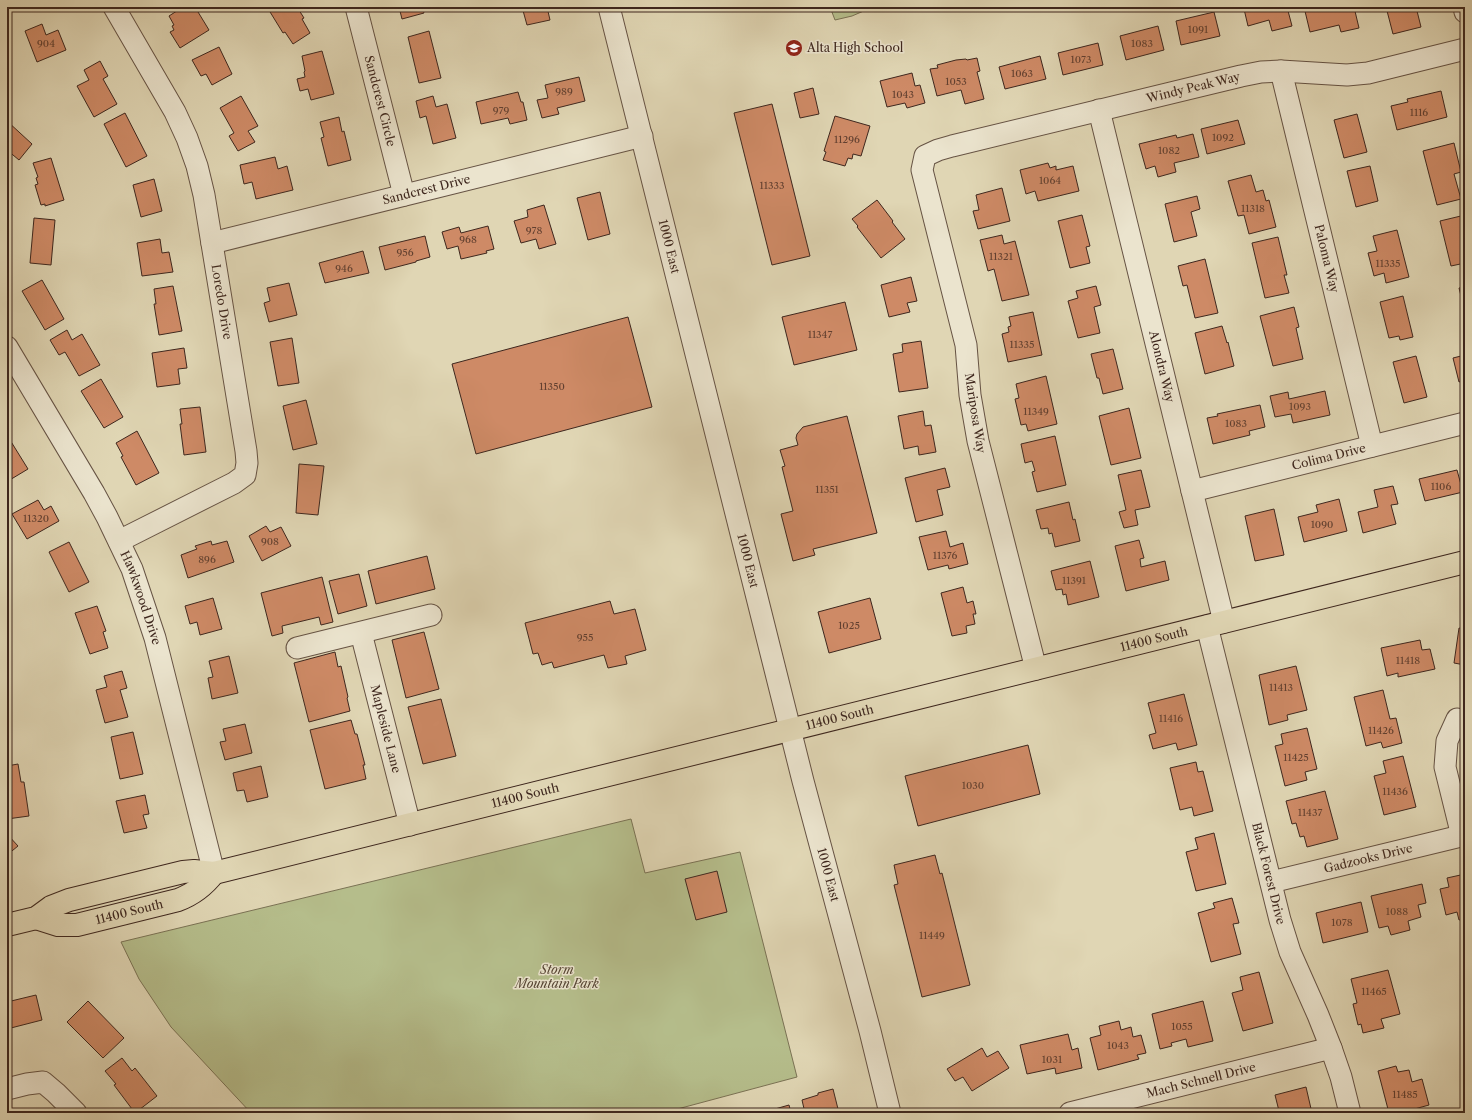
<svg xmlns="http://www.w3.org/2000/svg" width="1472" height="1120" font-family="'Libre Caslon Text',serif">
	<style>
		.green { fill: #b5bd8b; stroke: #7a7254 }
		.building { fill: #ce8a66; stroke: #3e271e }
		.lines { fill: none; stroke-linecap: round; stroke-linejoin: round }
		.minor-casing { stroke: #665344; stroke-width: 23 }
		.major-casing { stroke: #3e271e; stroke-width: 24 }
		.minor { stroke: #ebe4ce; stroke-width: 21 }
		.major { stroke: #e0d6b4; stroke-width: 22 }
		.labels { text-anchor: middle; stroke-width: 3; stroke-linejoin: round; paint-order: stroke }
		.number-label { font-size: 10px; fill: #624030 }
		.poi-label { font-size: 12px; fill: #3e271e; stroke: #ebe4ce; text-anchor: start }
		.street-label { font-size: 12px; fill: #3e271e; stroke: #ebe4ce }
		.park-label { font-size: 12px; font-style: italic; fill: #564534; stroke: #ebe4ce }
	</style>
	<rect width="100%" height="100%" fill="#e0d6b4"/>
	<filter id="stains"><feTurbulence type="fractalNoise" baseFrequency=".005" numOctaves="4"/><feColorMatrix values="0 0 0 0 .2 0 0 0 0 .09 0 0 0 0 .02 0 0 0 .5 -.17"/></filter>
	<radialGradient id="worn" r=".72"><stop offset=".6" stop-color="#630" stop-opacity="0"/><stop offset="1" stop-color="#630" stop-opacity=".3"/></radialGradient>
	<!-- green -->
	<path class="green" d="M830 7H873L852 16 835 20Z
		M631 819 645 873 740 852 797 1077 670 1111 667 1113H251L171 1027 139 979 121 942Z"/>
	<!-- building -->
	<path class="building" d="M183 7H195L209 30 180 48 170 32 174 30 172 26 174 25 169 16Z
		M267 7H297L304 18 302 19 310 33 293 44 285 32 283 33Z
		M399 7H422L424 13 402 19Z
		M522 7H547L550 20 527 25Z
		M1239 7H1287L1292 26 1272 31 1269 20 1248 26 1244 9 1240 10Z
		M1304 7H1354L1359 28 1341 32 1339 25 1310 32Z
		M1386 7H1416L1421 27 1393 34Z
		M1214 12 1220 36 1181 45 1176 21Z
		M42 24 46 35 58 30 66 50 37 62 25 31Z
		M1158 26 1164 50 1126 60 1120 36Z
		M429 31 441 78 419 83 408 37Z
		M1098 43 1103 65 1063 75 1058 53Z
		M219 47 232 74 212 85 206 74 201 76 192 60Z
		M322 51 334 94 311 100 308 89 300 91 297 79 305 77 304 72 305 71 302 56Z
		M1040 56 1046 79 1005 89 999 67Z
		M977 58 980 71 977 72 984 99 965 104 961 90 937 96 930 69 938 68 937 65 956 60 966 59 967 60Z
		M100 61 108 76 103 79 117 104 94 117 77 86 89 80 84 70Z
		M912 73 915 86 920 85 925 103 907 108 905 103 887 107 880 81Z
		M579 77 585 101 557 108 559 114 542 118 537 100 548 98 545 85Z
		M813 88 819 114 800 118 794 93Z
		M1441 91 1447 117 1397 130 1391 106 1408 102 1407 99Z
		M518 92 521 102H523L527 120 510 124 508 118 481 124 476 102Z
		M241 96 258 126 248 131 255 142 238 151 229 136 234 133 220 108Z
		M433 96 436 107 447 104 456 138 433 144 426 116 420 118 416 101Z
		M772 104 810 256 772 265 734 113Z
		M125 113 147 156 126 167 104 124Z
		M1357 114 1367 152 1344 158 1334 120Z
		M835 116 870 126 861 156 853 154 852 159 848 158 845 166 823 160 826 152 824 151Z
		M339 117 342 132 344 131 351 160 328 166 321 138 324 137 320 122Z
		M1238 120 1245 144 1207 154 1201 129Z
		M7 121 32 144 19 160 7 150Z
		M1193 134 1199 157 1174 163 1176 172 1158 177 1155 166 1146 169 1139 144 1176 135 1177 138Z
		M1454 143 1461 172 1454 174 1461 199 1437 205 1423 151Z
		M275 157 278 169 287 166 293 190 256 199 252 182 244 184 240 165Z
		M51 158 64 200 45 206V204L41 205 35 185 38 184 36 178 38 177 33 163Z
		M1048 163 1050 168 1056 166V170L1073 166 1079 191 1038 201 1035 191 1026 194 1020 170Z
		M1370 166 1378 201 1356 207 1347 171Z
		M1251 175 1256 192 1263 190 1266 201 1269 200 1276 227 1249 234 1244 215 1238 216 1228 181Z
		M154 179 162 211 141 217 133 185Z
		M1002 188 1010 221 978 229 973 211 979 210 976 195Z
		M600 192 610 234 588 240 577 198Z
		M1197 196 1200 209 1191 212 1197 236 1174 242 1165 204Z
		M877 200 893 221 892 222 905 239 881 258 857 227 858 226 852 219Z
		M544 205 556 244 539 249 536 239 521 243 514 221 528 217 527 210Z
		M1082 215 1090 246 1086 247 1090 263 1070 268 1058 221Z
		M1465 215V263L1451 266 1440 221Z
		M34 218 55 220 51 265 30 263Z
		M488 226 494 249 486 251 487 253 461 259 458 246 447 249 442 232 459 227 461 233Z
		M1397 230 1409 277 1386 283 1384 273 1374 276 1368 253 1377 251 1373 236Z
		M1002 235 1004 244 1015 241 1029 295 1002 301 994 269 988 271 980 240Z
		M425 236 430 257 416 261V262L385 270 379 247Z
		M1278 237 1287 275H1284L1289 293 1265 298 1252 243Z
		M160 239 162 253 169 252 173 272 142 276 137 243Z
		M363 251 369 273 325 283 319 263Z
		M1205 259 1218 313 1195 318 1187 285 1183 286 1178 266Z
		M911 277 917 301 907 303 910 312 889 317 881 285Z
		M42 280 64 319 45 330 22 291Z
		M289 283 297 315 269 322 264 303 270 301 267 288Z
		M173 286 182 331 159 335 154 304H156L154 289Z
		M1096 286 1101 305 1094 307 1100 333 1078 338 1068 301 1078 298 1076 291Z
		M1465 287V312L1459 288Z
		M1403 296 1413 337 1400 340 1399 336 1389 338 1380 302Z
		M845 302 857 350 794 365 782 317Z
		M1294 307 1299 327 1296 328 1303 359 1273 366 1260 316Z
		M1033 312 1042 355 1008 362 1002 334 1009 332 1008 327 1011 326 1009 317Z
		M628 317 652 407 476 454 452 364Z
		M1222 326 1227 343 1228 342 1234 366 1205 374 1195 333Z
		M67 330 72 340 82 334 100 365 79 376 65 352 59 355 50 340Z
		M292 338 299 383 278 386 270 342Z
		M921 341 928 388 899 392 893 354 903 352 902 344Z
		M184 348 187 368 178 369 180 384 157 387 152 353Z
		M1113 349 1123 389 1103 394 1099 378H1097L1091 354Z
		M1465 355V380L1459 382 1453 358Z
		M1416 356 1427 397 1404 403 1393 362Z
		M1046 376 1057 424 1028 431 1026 424 1021 425 1015 399 1019 398 1016 384Z
		M101 379 123 417 104 428 81 391Z
		M1325 391 1330 415 1293 423 1291 414 1275 417 1270 396 1288 392 1289 399Z
		M306 400 317 444 293 450 283 406Z
		M1260 405 1265 427 1249 431 1250 435 1213 444 1207 418 1218 416 1217 414Z
		M200 407 206 452 184 455 180 424H182L180 409Z
		M1129 408 1141 458 1111 465 1099 416Z
		M923 411 925 426 931 425 936 452 919 455 918 446 904 449 898 416Z
		M847 416 877 533 813 549 815 555 793 561 781 514 793 511 782 467 785 466 780 450 798 445 796 438 797 434 803 427Z
		M137 431 159 473 136 485 121 457 123 456 116 443Z
		M1055 436 1066 485 1037 492 1032 472 1035 471 1032 461 1025 463 1021 444Z
		M7 437 9 441 10 440 28 469 8 481Z
		M299 464 324 466 318 515 296 513Z
		M945 468 950 487 937 490 943 515 916 522 905 478Z
		M1141 470 1150 507 1135 510 1138 525 1124 528 1119 512 1126 510 1118 475Z
		M1457 470 1463 492 1425 501 1419 479Z
		M1393 486 1398 504 1391 505 1396 524 1363 533 1358 512 1378 507 1374 490Z
		M1339 499 1347 531 1304 542 1298 517 1318 512 1316 505Z
		M38 500 44 510 51 506 59 521 27 539 12 514Z
		M1069 502 1073 520 1075 519 1080 541 1055 547 1052 533 1049 534 1048 528 1041 529 1036 510Z
		M1274 509 1284 555 1255 561 1245 516Z
		M266 526 270 532 281 527 291 546 262 561 249 536Z
		M946 531 950 547 963 543 968 564 949 569 948 565 928 570 919 537Z
		M1139 540 1144 558 1140 559 1141 567 1165 561 1169 580 1126 591 1115 546Z
		M211 541 212 545 227 541 234 562 188 578 181 555 197 549 195 546Z
		M69 542 89 582 69 592 49 552Z
		M427 556 435 589 376 604 368 571Z
		M1090 561 1099 597 1068 605 1066 594 1063 595 1062 589 1056 590 1051 571Z
		M359 574 367 606 338 614 329 581Z
		M322 577 333 622 321 625 319 617 282 626 283 633 272 636 261 593Z
		M963 587 967 603 973 601 976 614H973L975 624 966 626 967 633 952 636 941 593Z
		M213 598 222 629 200 635 197 622 190 624 185 606Z
		M870 598 881 639 829 653 818 612Z
		M610 601 614 614 635 609 646 650 625 656 627 664 608 668 604 655 554 668 552 662 542 665 538 653 533 654 525 623Z
		M97 606 106 631 103 632 108 648 90 654 75 613Z
		M1459 628 1465 629V665L1454 663Z
		M424 632 439 689 406 698 392 640Z
		M1420 640 1422 650 1430 649 1435 669 1398 677V673L1387 676 1381 648Z
		M335 652 338 667 341 666 348 697 347 698 350 711 309 722 294 663Z
		M229 656 238 693 212 699 208 678 213 677 209 661Z
		M1296 666 1307 710 1287 715 1288 720 1269 725 1259 675Z
		M122 671 127 688 120 690 128 717 105 723 96 690 107 687 104 676Z
		M1383 690 1390 719 1396 718 1402 743 1383 748 1381 742 1366 746 1354 697Z
		M1184 694 1197 745 1178 750 1176 743 1153 749 1149 735 1156 733 1148 703Z
		M441 699 456 756 423 764 408 707Z
		M351 720 355 734H357L365 765H363L366 779 325 789 310 730Z
		M245 724 252 753 225 760 220 742 226 741 223 729Z
		M1307 728 1317 769 1305 772 1307 780 1285 786 1275 746 1283 744 1281 734Z
		M133 732 143 774 120 779 111 737Z
		M1028 745 1040 794 918 826 905 776Z
		M1403 756 1416 807 1384 815 1374 776 1386 773 1383 761Z
		M1196 762 1198 772 1203 771 1213 811 1194 816 1192 807 1180 810 1170 768Z
		M18 764 21 782H24L29 816 7 819V766Z
		M261 766 268 797 247 802 244 790 237 791 233 773Z
		M1325 791 1338 839 1307 847 1304 836 1300 837 1296 823 1292 824 1286 801Z
		M145 795 149 814 143 815 147 828 124 833 116 801Z
		M1214 833 1226 884 1196 891 1186 852 1198 849 1195 838Z
		M7 834 18 846 7 855Z
		M935 855 940 874 942 873 970 985 922 997 894 885 898 884 894 865Z
		M717 871 727 912 696 920 685 879Z
		M1465 874V919L1459 920 1457 912 1446 915 1440 889 1449 887 1447 878Z
		M1422 884 1426 903 1418 905 1421 917 1408 921 1410 930 1391 935 1388 926 1379 928 1371 896Z
		M1232 898 1239 923 1233 924 1241 954 1211 962 1198 913 1215 908 1213 903Z
		M1361 902 1368 932 1323 943 1316 913Z
		M1388 970 1400 1014 1381 1019 1384 1028 1363 1033 1361 1024 1358 1025 1353 1004 1357 1003 1351 979Z
		M1259 972 1273 1023 1243 1031 1232 993 1243 990 1240 977Z
		M36 995 42 1020 7 1029V1002Z
		M88 1001 124 1038 103 1058 67 1022Z
		M1203 1001 1213 1041 1188 1047 1186 1039 1171 1043 1172 1046 1160 1049 1152 1014Z
		M1119 1021 1121 1030 1131 1027 1133 1037 1141 1035 1146 1053 1137 1055 1139 1059 1098 1070 1090 1038 1101 1035 1099 1026Z
		M1068 1034 1072 1050 1078 1048 1082 1068 1056 1074 1055 1068 1027 1074 1020 1045Z
		M982 1048 987 1057 998 1051 1009 1068 972 1091 963 1077 955 1081 947 1069Z
		M122 1058 132 1071 135 1068 157 1096 135 1113 114 1085 116 1084 105 1071Z
		M1396 1066 1398 1072 1409 1070 1412 1082 1422 1079 1429 1105 1400 1113H1389L1378 1071Z
		M1306 1087 1312 1113H1276L1279 1111 1275 1095Z
		M833 1089 839 1113H805L802 1100 818 1095V1093Z
		M789 1105 791 1113H761Z
		M1246 1109 1247 1113H1233Z"/>
	<g class="lines">
		<!-- minor casing -->
		<g class="minor-casing">
			<g id="minor">
				<path id="s1" d="M114 7 175 112 187 138 197 166 204 195 246 451 247 463 245 475 234 483 119 541"/>
				<path id="s2" d="M356 7 404 195"/>
				<path id="s3" d="M609 7 803 781 870 1031 890 1113"/>
				<path d="M1464 7 1465 12"/>
				<path id="s4" d="M1281 71 1372 446"/>
				<path id="s5" d="M1099 110 1224 622"/>
				<path id="s6" d="M212 243 642 136"/>
				<path id="s7" d="M7 347 94 493 107 517 132 569 155 638 214 873"/>
				<path id="s8" d="M1192 491 1465 423"/>
				<path id="s9" d="M1207 626 1280 920 1290 952 1318 1015 1331 1048 1341 1077 1350 1113"/>
				<path id="s10" d="M361 633 410 825"/>
				<path d="M297 648 431 615"/>
				<path id="s11" d="M1036 669 978 441 970 395 966 345 922 170 925 156 938 150 952 146 1241 76 1261 72 1281 71 1347 75 1368 73 1465 49"/>
				<path d="M1457 719 1447 741 1445 767 1462 836"/>
				<path id="s12" d="M1271 882 1465 835"/>
				<path d="M7 1089 27 1084 43 1082 56 1093 76 1113"/>
				<path id="s13" d="M1070 1113 1331 1048"/>
			</g>
		</g>
		<!-- major casing -->
		<g class="major-casing">
			<g id="major">
				<path id="s14" d="M36 918 58 925H77L178 900C194 894 204 886 214 873"/>
				<path id="s15" d="M7 925 36 918 51 907 69 900 183 872 194 871 214 873 1465 562"/>
			</g>
		</g>
		<!-- minor -->
		<use href="#minor" class="minor"/>
		<!-- major -->
		<use href="#major" class="major"/>
	</g>
	<!-- icons -->
	<defs>
		<g id="school-disc" transform="scale(0.9)"><circle r="9.5" fill="#8f2418" stroke="#ebe4ce"/><path d="M0-5L7-2L0 1L-7-2ZM-4 1L0 2.5L4 1V4Q0 6-4 4Z" fill="#fff"/></g>
	</defs>
	<g fill-rule="evenodd">
		<use href="#school-disc" x="794" y="48"/>
	</g>
	<g class="labels">
		<!-- number labels -->
		<g class="number-label">
			<text x="1198" y="33">1091</text>
			<text x="46" y="47">904</text>
			<text x="1142" y="47">1083</text>
			<text x="1081" y="63">1073</text>
			<text x="1022" y="77">1063</text>
			<text x="956" y="85">1053</text>
			<text x="564" y="95">989</text>
			<text x="903" y="98">1043</text>
			<text x="501" y="114">979</text>
			<text x="1419" y="116">1116</text>
			<text x="1223" y="141">1092</text>
			<text x="847" y="143">11296</text>
			<text x="1169" y="154">1082</text>
			<text x="1050" y="184">1064</text>
			<text x="772" y="189">11333</text>
			<text x="1253" y="212">11318</text>
			<text x="534" y="234">978</text>
			<text x="468" y="243">968</text>
			<text x="405" y="256">956</text>
			<text x="1001" y="260">11321</text>
			<text x="1388" y="267">11335</text>
			<text x="344" y="272">946</text>
			<text x="820" y="338">11347</text>
			<text x="1022" y="348">11335</text>
			<text x="552" y="390">11350</text>
			<text x="1300" y="410">1093</text>
			<text x="1036" y="415">11349</text>
			<text x="1236" y="427">1083</text>
			<text x="1441" y="490">1106</text>
			<text x="827" y="493">11351</text>
			<text x="36" y="522">11320</text>
			<text x="1322" y="528">1090</text>
			<text x="270" y="545">908</text>
			<text x="945" y="559">11376</text>
			<text x="207" y="563">896</text>
			<text x="1074" y="584">11391</text>
			<text x="849" y="629">1025</text>
			<text x="585" y="641">955</text>
			<text x="1408" y="664">11418</text>
			<text x="1281" y="691">11413</text>
			<text x="1171" y="722">11416</text>
			<text x="1381" y="734">11426</text>
			<text x="1296" y="761">11425</text>
			<text x="973" y="789">1030</text>
			<text x="1395" y="795">11436</text>
			<text x="1310" y="816">11437</text>
			<text x="1397" y="915">1088</text>
			<text x="1342" y="926">1078</text>
			<text x="932" y="939">11449</text>
			<text x="1374" y="995">11465</text>
			<text x="1182" y="1030">1055</text>
			<text x="1118" y="1049">1043</text>
			<text x="1052" y="1063">1031</text>
			<text x="1405" y="1098">11485</text>
		</g>
		<!-- poi labels -->
		<g class="poi-label">
			<text x="807" y="52">Alta High School</text>
		</g>
		<!-- street labels -->
		<g class="street-label">
			<text dy="4" stroke="none"><textPath href="#s11" startOffset="804">Windy Peak Way</textPath></text>
			<text dy="4" stroke="none"><textPath href="#s2" startOffset="97">Sandcrest Circle</textPath></text>
			<text dy="4" stroke="none"><textPath href="#s6" startOffset="221">Sandcrest Drive</textPath></text>
			<text dy="4" stroke="none"><textPath href="#s3" startOffset="247">1000 East</textPath></text>
			<text dy="4" stroke="none"><textPath href="#s4" startOffset="193">Paloma Way</textPath></text>
			<text dy="4" stroke="none"><textPath href="#s1" startOffset="318">Loredo Drive</textPath></text>
			<text dy="4" stroke="none"><textPath href="#s5" startOffset="264">Alondra Way</textPath></text>
			<text transform="translate(975 413) rotate(81)" y="4">Mariposa Way</text>
			<text dy="4" stroke="none"><textPath href="#s8" startOffset="141">Colima Drive</textPath></text>
			<text dy="4" stroke="none"><textPath href="#s3" startOffset="571">1000 East</textPath></text>
			<text dy="4" stroke="none"><textPath href="#s7" startOffset="285">Hawkwood Drive</textPath></text>
			<text dy="4" stroke="none"><textPath href="#s15" startOffset="1185">11400 South</textPath></text>
			<text dy="4" stroke="none"><textPath href="#s15" startOffset="861">11400 South</textPath></text>
			<text dy="4" stroke="none"><textPath href="#s10" startOffset="99">Mapleside Lane</textPath></text>
			<text dy="4" stroke="none"><textPath href="#s15" startOffset="537">11400 South</textPath></text>
			<text dy="4" stroke="none"><textPath href="#s12" startOffset="100">Gadzooks Drive</textPath></text>
			<text dy="4" stroke="none"><textPath href="#s9" startOffset="255">Black Forest Drive</textPath></text>
			<text dy="4" stroke="none"><textPath href="#s3" startOffset="895">1000 East</textPath></text>
			<text dy="4" stroke="none"><textPath href="#s14" startOffset="96">11400 South</textPath></text>
			<text dy="4" stroke="none"><textPath href="#s13" startOffset="135">Mach Schnell Drive</textPath></text>
		</g>
		<!-- park labels -->
		<g class="park-label">
			<text x="557" y="974">Storm<tspan x="557" dy="14">Mountain Park</tspan></text>
		</g>
	</g>
	<!-- margin -->
	<rect width="1472" height="1120" fill="none" stroke="#e0d6b4" stroke-width="24"/>
	<rect x="8" y="8" width="1456" height="1104" fill="none" stroke="#3e271e" stroke-width="2"/>
	<rect x="12" y="12" width="1448" height="1096" fill="none" stroke="#3e271e"/>
	<rect width="100%" height="100%" filter="url(#stains)"/>
	<rect width="100%" height="100%" fill="url(#worn)"/>
</svg>
